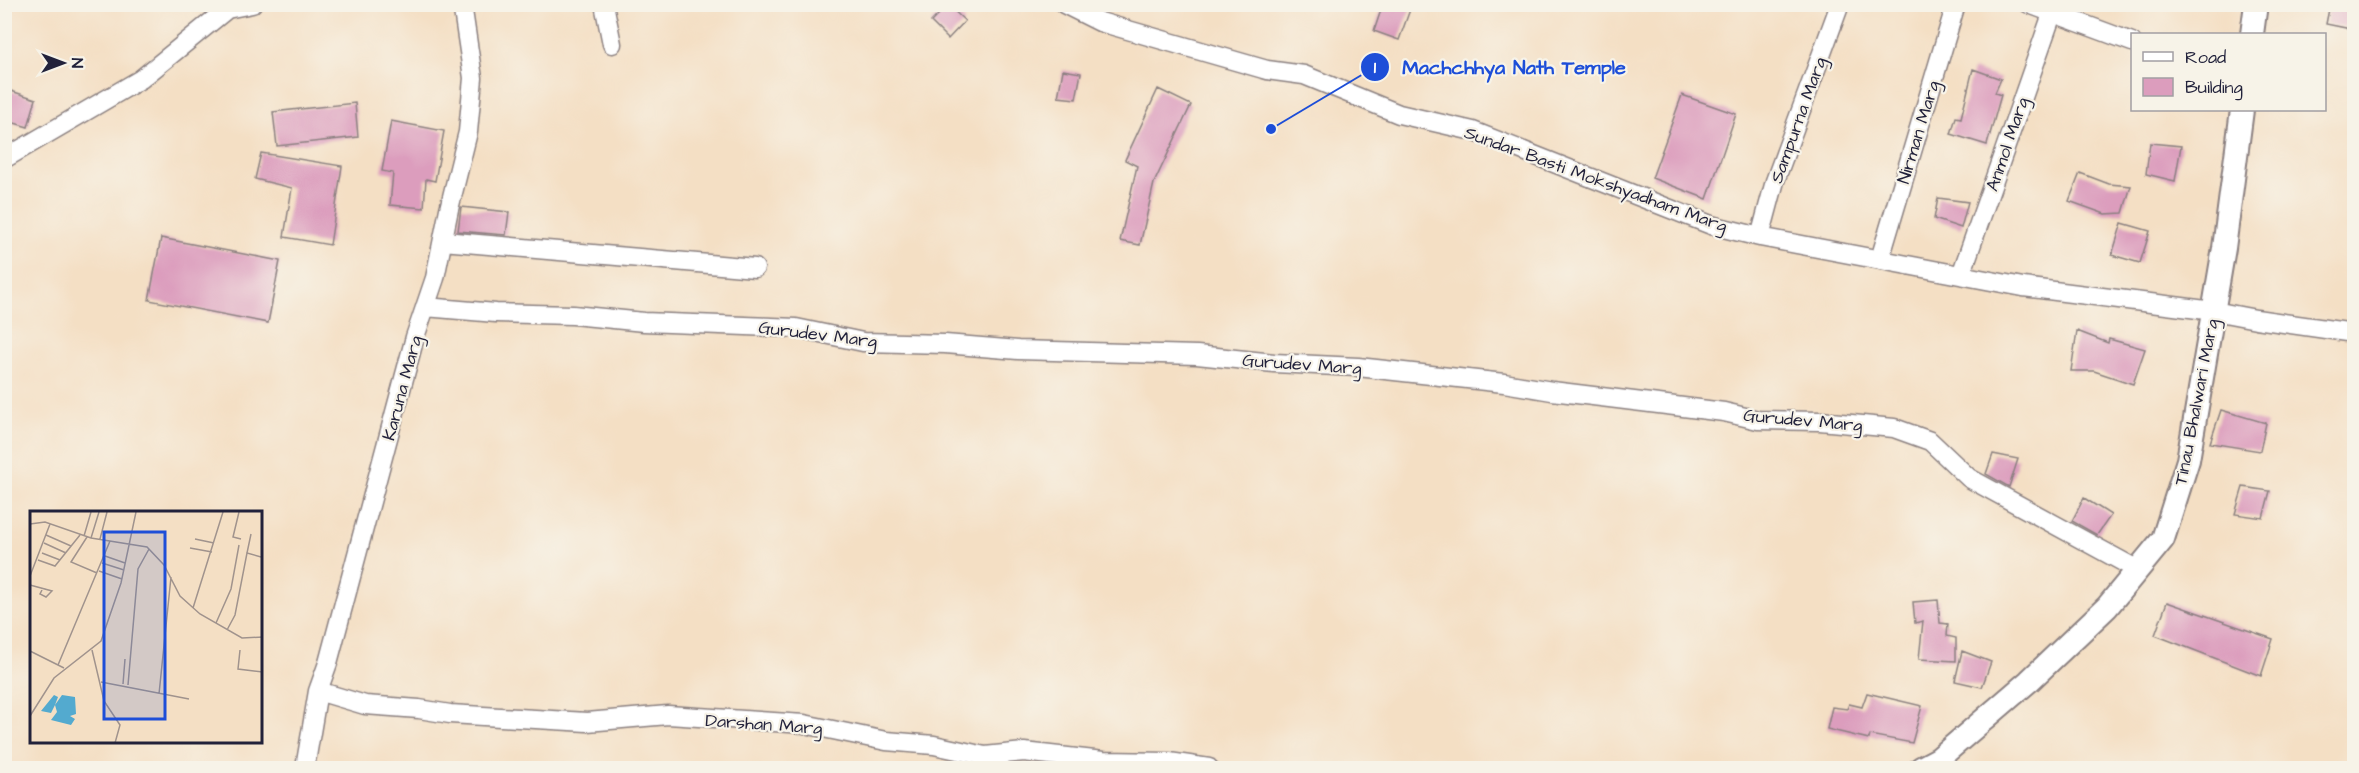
<svg xmlns="http://www.w3.org/2000/svg" width="2359" height="773" font-family="'Architects Daughter',sans-serif">
	<style>
		.building { fill: #dc9dbd }
		.lines { fill: none; stroke-linecap: round; stroke-linejoin: round }
		.minor-casing { stroke: #8b8080; stroke-width: 21 }
		.tertiary-casing { stroke: #8b8080; stroke-width: 26 }
		.minor { stroke: #fff; stroke-width: 18 }
		.tertiary { stroke: #fff; stroke-width: 22 }
		.labels { text-anchor: middle; stroke-width: 4.5; stroke-linejoin: round; paint-order: stroke }
		.street-label { font-size: 18px; fill: #22223b; stroke: #f7f3e8 }
		.inset-road { fill: none; stroke: #a0938d; stroke-width: 1.5 }
		.view { fill: #1d4ed8; fill-opacity: 0.15; stroke: #1d4ed8; stroke-width: 3 }
		.inset-edge { fill: none; stroke: #22223b; stroke-width: 3 }
		.leader { fill: none; stroke: #1d4ed8; stroke-width: 2 }
		.callout-dot { fill: #1d4ed8; stroke: #f7f3e8; stroke-width: 2 }
		.mark-label { font-size: 18px; text-anchor: middle; font-weight: bold; fill: #fff }
		.callout-label { font-size: 20px; text-anchor: middle; font-weight: bold; fill: #1d4ed8; stroke: #f7f3e8; stroke-width: 4.5; stroke-linejoin: round; paint-order: stroke }
	</style>
	<rect width="100%" height="100%" fill="#f7f3e8"/>
	<filter id="ink" filterUnits="userSpaceOnUse"><feTurbulence type="fractalNoise" baseFrequency=".0167" numOctaves="2"/><feDisplacementMap in="SourceGraphic" scale="12" xChannelSelector="R" yChannelSelector="G"/><feConvolveMatrix kernelMatrix="1 2 1 2 8 2 1 2 1" color-interpolation-filters="sRGB"/></filter>
	<filter id="wash" filterUnits="userSpaceOnUse"><feTurbulence type="fractalNoise" baseFrequency=".008" numOctaves="4" result="noise"/><feDisplacementMap in="SourceGraphic" scale="24" xChannelSelector="R" yChannelSelector="G"/><feGaussianBlur stdDeviation="1.35" result="paint"/><feColorMatrix in="noise" values="0 0 0 0 0 0 0 0 0 0 0 0 0 0 0 0 0 1.4 0 .05"/><feComposite in="paint" operator="in"/></filter>
	<g filter="url(#wash)">
		<rect width="100%" height="100%" fill="#f4dfc4"/>
		<g id="blocks">
			<!-- building -->
			<path class="building" d="M1383 4H1412L1399 40 1374 31Z
				M2330 4H2355L2351 29 2326 24Z
				M948 5 965 21 948 39 931 22Z
				M1973 69 2001 79 1995 93 2001 95 1987 145 1951 134 1956 117 1961 118Z
				M1063 70 1081 73 1076 99 1058 97Z
				M1158 89 1191 105 1154 183 1140 245 1120 241 1137 166 1125 160Z
				M8 90 36 99 28 127 4 120V100Z
				M1682 95 1736 114 1707 199 1652 178Z
				M355 103 358 137 277 146 273 112Z
				M391 121 444 131 435 181 426 179 424 208 390 205 393 173 382 171Z
				M2150 143 2181 146 2175 181 2146 174Z
				M261 153 342 166 330 245 284 237 292 188 255 179Z
				M2080 173 2109 184 2131 186 2123 213 2105 214 2069 201Z
				M1938 198 1968 202 1961 228 1934 219Z
				M461 207 509 212 506 235 458 231Z
				M2122 223 2150 231 2140 263 2112 255Z
				M161 238 280 261 268 323 149 300Z
				M2077 331 2108 343 2109 339 2145 349 2133 384 2094 371H2071Z
				M2221 410 2266 423 2260 451 2210 443Z
				M1993 454 2018 459 2009 487 1986 474Z
				M2243 487 2270 491 2263 518 2235 514Z
				M2084 498 2111 515 2097 535 2072 521Z
				M1938 600 1940 623 1948 624 1947 636 1956 638V661L1919 659 1923 621 1915 623 1913 602Z
				M2167 602 2273 639 2261 676 2155 635Z
				M1962 651 1991 662 1982 687 1955 681Z
				M1867 693 1922 706 1912 743 1870 735 1869 739 1827 729 1832 707 1847 709 1849 704 1862 707Z"/>
		</g>
	</g>
	<g filter="url(#ink)">
		<use href="#blocks" fill-opacity="0" stroke="#8b8080" stroke-width="1.5"/>
		<g class="lines">
			<!-- minor casing -->
			<g class="minor-casing">
				<path id="minor" d="M604 4 612 44
					M1064 4 1100 22 1267 70 1304 75 1399 114 1473 131 1711 225 1760 237 2023 287 2214 311 2256 319 2354 333
					M2029 4 2132 42
					M4 159 141 79 227 9 252 4
					M1760 237 1775 181 1840 4
					M443 241 755 268
					M1880 259 1956 4
					M1961 275 2052 14
					M425 307 496 313 573 315 644 322 796 328 863 342 945 344 1018 350 1197 355 1274 363 1358 367 1504 383 1552 391 1724 412 1758 420 1820 421 1894 428 1930 441 1969 478 2138 570
					M318 691 365 705 419 709 450 714 587 722 668 715 804 724 886 741 934 745 985 756 1024 752 1103 761 1169 762 1209 768
					M305 768 318 691 328 663 415 337 435 278 449 209 468 132 473 78 462 4"/>
			</g>
			<!-- tertiary casing -->
			<g class="tertiary-casing">
				<path id="tertiary" d="M2252 34 2256 4
					M1921 768 1938 759 2029 681 2107 607 2163 539 2188 460 2224 248 2242 110"/>
			</g>
			<!-- minor -->
			<use href="#minor" class="minor"/>
			<!-- tertiary -->
			<use href="#tertiary" class="tertiary"/>
		</g>
	</g>
	<g class="labels">
		<!-- street labels -->
		<g class="street-label">
			<text transform="translate(1798 120) rotate(-70)" y="6">Sampurna Marg</text>
			<text transform="translate(1918 132) rotate(-73)" y="6">Nirman Marg</text>
			<text transform="translate(2007 144) rotate(-71)" y="6">Anmol Marg</text>
			<text transform="translate(1596 179) rotate(20)" y="6">Sundar Basti Mokshyadham Marg</text>
			<text transform="translate(818 334) rotate(7)" y="6">Gurudev Marg</text>
			<text transform="translate(1302 364) rotate(4)" y="6">Gurudev Marg</text>
			<text transform="translate(402 388) rotate(-75)" y="6">Karuna Marg</text>
			<text transform="translate(2196 402) rotate(-79)" y="6">Tinau Bhalwari Marg</text>
			<text transform="translate(1803 420) rotate(5)" y="6">Gurudev Marg</text>
			<text transform="translate(764 724) rotate(4)" y="6">Darshan Marg</text>
		</g>
	</g>
	<!-- overview -->
	<g transform="translate(30 511)">
		<rect width="232" height="232" fill="#f4dfc4"/>
		<path d="M24 184 28 186 25 194 32 184 45 186 46 203 40 205 45 208 41 214 21 209 27 201 25 194 21 202 11 200Z" fill="#53aacf"/>
		<path class="inset-road" d="M209 1 203 26 211 28M0 13 15 11 61 27 117 36 134 54 150 85 170 103 212 127 233 126M221 23 217 42 231 46M16 24 41 35M54 25 61 1M57 26 41 51 67 62M61 27 69 1M70 28 77 1M165 28 184 32M14 32 36 42M160 37 182 41M12 42 30 49M75 45 95 52M8 49 25 55 50 24M72 52 94 59M69 60 92 68M0 65 20 13M0 74 22 80 16 86 10 83 12 79M163 97 193 1M186 112 201 78 209 34M197 119 205 104 217 42M62 139 74 190 90 214 85 232M210 139 208 158 233 161M0 140 34 157M28 154 80 30M71 171 159 188M93 173 95 148M98 174 108 58 119 38M129 183 141 66M0 205 24 167 71 130 91 72 106 1"/>
		<path class="view" d="M74 21H135V208H74Z"/>
		<rect width="232" height="232" class="inset-edge"/>
	</g>
	<!-- callouts -->
	<path class="leader" d="M1271 129L1375 67"/>
	<g class="callout-dot">
		<circle cx="1271" cy="129" r="6"/>
		<circle cx="1375" cy="67" r="15"/>
	</g>
	<g class="mark-label">
		<text x="1375" y="73">1</text>
	</g>
	<g class="callout-label">
		<text x="1514" y="74">Machchhya Nath Temple</text>
	</g>
	<!-- margin -->
	<rect width="2359" height="773" fill="none" stroke="#f7f3e8" stroke-width="24"/>
	<!-- legend -->
	<rect x="2131" y="33" width="195" height="78" fill="#f7f3e8" stroke="#a29fa3" stroke-width="1.5"/>
	<rect x="2143" y="52" width="30" height="9" fill="#ffffff" stroke="#a29fa3" stroke-width="1.5"/>
	<text x="2185" y="63" font-size="18" fill="#22223b">Road</text>
	<rect x="2143" y="78" width="30" height="18" fill="#dc9dbd" stroke="#a29fa3" stroke-width="1.5"/>
	<text x="2185" y="93" font-size="18" fill="#22223b">Building</text>
	<!-- north arrow -->
	<g transform="translate(63 63) rotate(90)" stroke="#f7f3e8" stroke-width="4.5" paint-order="stroke">
	<path d="M0-4.5L10 22L0 15L-10 22Z" fill="#22223b"/>
	<text y="-9" font-size="16" font-weight="bold" text-anchor="middle" fill="#22223b">N</text>
	</g>
</svg>
